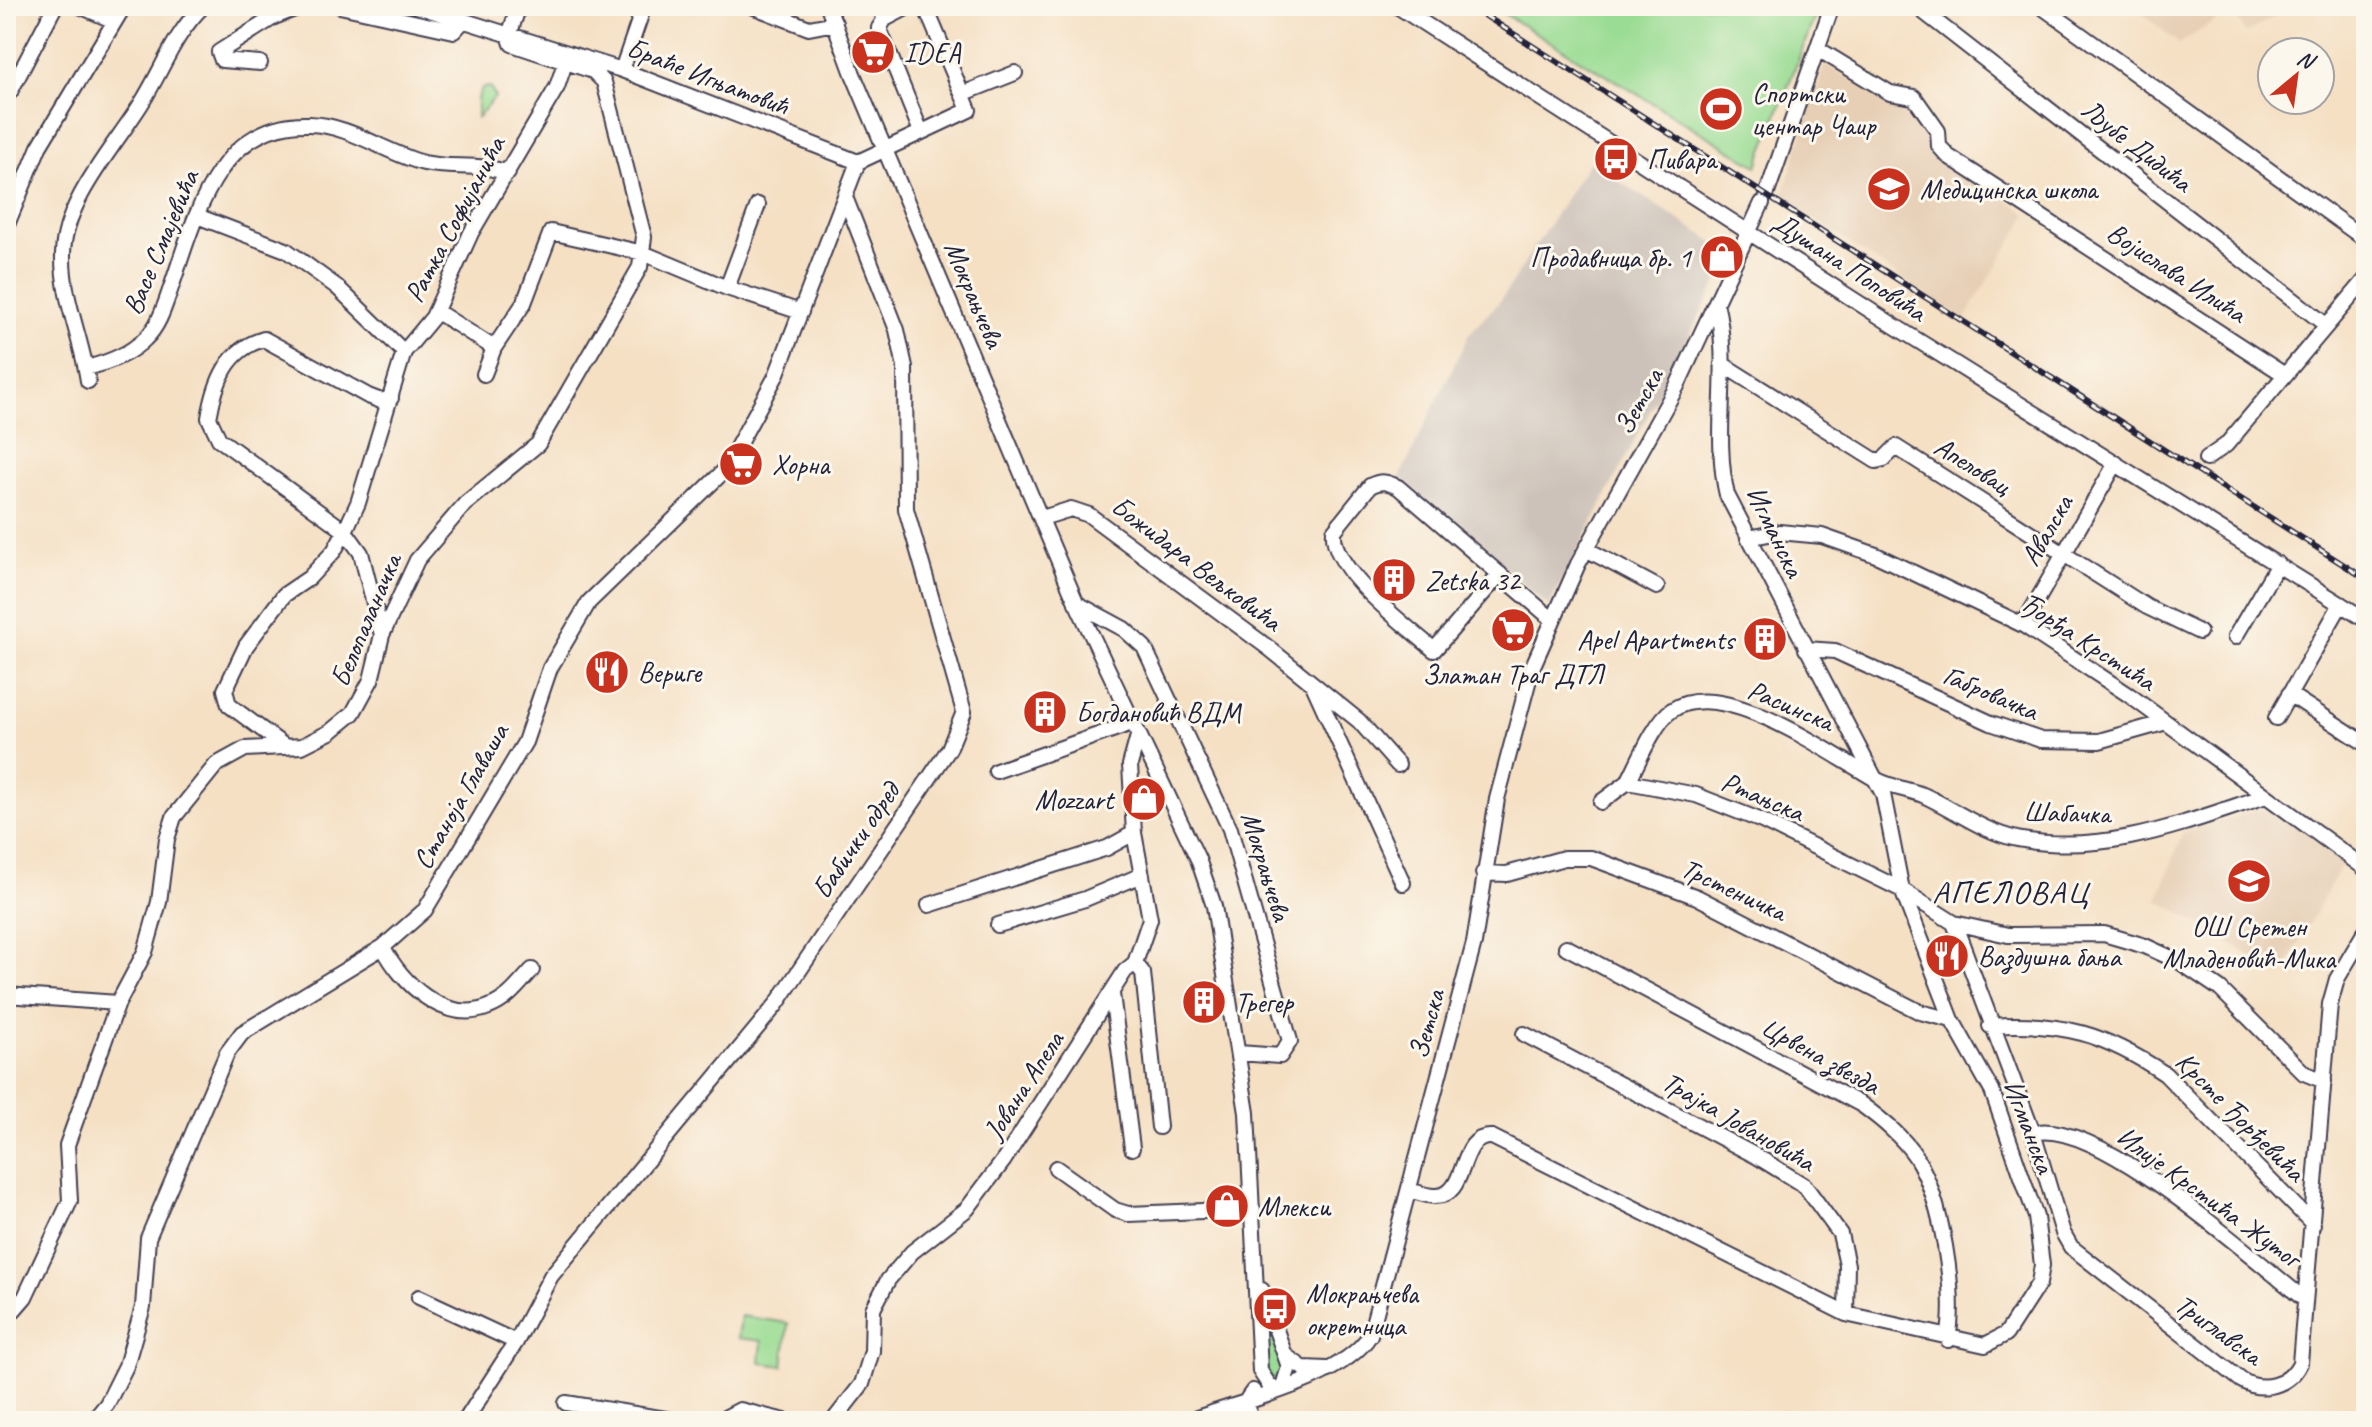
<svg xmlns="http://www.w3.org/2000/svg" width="2372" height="1427" font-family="Caveat,sans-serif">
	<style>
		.built { fill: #e7cfb6 }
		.industrial { fill: #cdc2b9 }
		.green { fill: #9adc93; stroke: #5e7f67; stroke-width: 2 }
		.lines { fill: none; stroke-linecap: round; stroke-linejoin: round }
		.minor-casing { stroke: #423e50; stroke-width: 18 }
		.minor { stroke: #fff; stroke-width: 14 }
		.rail-casing { stroke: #22223b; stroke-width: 6 }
		.rail { stroke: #fbf7ec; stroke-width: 3; stroke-dasharray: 9; stroke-linecap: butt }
		.labels { text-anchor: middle; stroke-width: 6; stroke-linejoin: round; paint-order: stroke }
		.poi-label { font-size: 28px; fill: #22223b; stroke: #fbf7ec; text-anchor: start }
		.street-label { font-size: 28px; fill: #22223b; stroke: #fbf7ec }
		.quarter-label { font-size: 32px; letter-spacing: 2px; fill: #22223b; stroke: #fbf7ec }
	</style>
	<rect width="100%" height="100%" fill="#fbf7ec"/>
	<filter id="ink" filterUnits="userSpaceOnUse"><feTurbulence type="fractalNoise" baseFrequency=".0125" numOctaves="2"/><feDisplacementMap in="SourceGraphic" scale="16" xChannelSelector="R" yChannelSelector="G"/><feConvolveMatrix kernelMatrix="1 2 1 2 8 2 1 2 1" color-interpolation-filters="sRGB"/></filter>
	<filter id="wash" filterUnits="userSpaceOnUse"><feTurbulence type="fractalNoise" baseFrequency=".006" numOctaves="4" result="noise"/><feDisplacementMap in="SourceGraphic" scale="32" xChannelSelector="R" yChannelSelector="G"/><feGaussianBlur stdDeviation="1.8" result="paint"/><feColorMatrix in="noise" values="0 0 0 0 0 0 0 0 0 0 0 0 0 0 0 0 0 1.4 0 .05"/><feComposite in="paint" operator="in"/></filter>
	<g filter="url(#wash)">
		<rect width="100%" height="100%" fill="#f5e0c4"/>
		<!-- built -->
		<path class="built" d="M2134 6H2292L2246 33 2232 10 2179 44Z
			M1825 64 1893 103 1917 105 1935 133 1934 153 2028 214 1964 320 1782 198Z
			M2259 809 2273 810 2291 821 2344 861 2280 977 2220 935 2158 900 2183 832Z"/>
		<!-- industrial -->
		<path class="industrial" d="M1589 162 1723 248 1715 261 1723 270 1549 606 1400 477 1469 334 1501 300Z"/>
		<!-- green -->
		<path class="green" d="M1491 6H1819L1757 166Z
			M490 87 495 97 477 118V99L482 88Z
			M1264 1313 1285 1367 1280 1380 1273 1379 1267 1372Z
			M741 1316 788 1323 783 1366 760 1363 762 1341 738 1338Z"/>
	</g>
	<g filter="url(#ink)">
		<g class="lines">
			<!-- minor casing -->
			<g class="minor-casing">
				<path id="minor" d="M80 6 112 20
					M340 6 454 31 463 21
					M417 6 622 70 858 162 969 110 925 6
					M752 6 809 28 835 23
					M828 6 853 74 1076 602 1198 859 1214 906 1247 1113 1260 1371 1269 1385 1278 1390
					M879 6 885 19 910 6
					M1397 6 1893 325 2366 620
					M1916 6 2326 325
					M2041 6 2366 240
					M885 19 879 28 921 132
					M1818 49 1890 93 1914 97 1938 131 1939 146 1948 156 2285 375
					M260 63 222 60 219 52 274 17 302 6
					M622 70 644 6
					M6 93 10 92 55 6
					M962 94 1015 73
					M1767 193 1832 6
					M197 216 286 250 337 287 404 352
					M6 227 39 147 124 6
					M727 288 758 205
					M436 311 494 348
					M1722 364 1876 461 1884 459 1896 447 2147 607 2199 632
					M86 368C107 363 129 355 145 339 160 325 165 304 172 285 195 217 219 121 309 124 351 125 385 153 424 163 451 169 482 163 508 173
					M484 374 494 348 524 303 551 232 643 253 727 288 801 312
					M88 381C82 339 62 297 63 255 63 203 114 147 141 104 162 71 174 34 203 6
					M2206 459 2226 445 2366 279
					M1042 518 1071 509 1089 515 1270 649 1359 721 1398 765
					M1748 538 1779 532 1822 536 1876 555 2023 625 2129 695 2366 869
					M1586 549 1657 587
					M1500 574 1434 650C1407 626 1330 570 1334 531L1370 486C1381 480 1387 482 1398 487L1553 620
					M1076 603 1124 629 1144 647 1230 829 1290 1041 1280 1056 1239 1053
					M2023 625 2116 463
					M382 635 361 553 345 531 219 439 209 418C215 383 227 349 264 339L368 396 381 401 391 398
					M2235 637 2278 564
					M1806 649 1835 651 1991 723 2041 740 2099 741 2163 723
					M1314 687 1403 883
					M2289 694 2366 744
					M2276 718 2341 604
					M283 745 229 705 225 690 246 646 284 595 309 578 334 551 345 531 358 503 404 352 433 317 471 233 557 87 565 63
					M996 771 1132 723
					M1628 782C1638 763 1655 721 1672 710 1723 675 1833 756 1877 780 1892 788 1908 789 1923 795 1954 809 1983 832 2017 839 2105 856 2184 823 2266 796
					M1601 802 1628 782 1696 795 1762 821 1902 890 1954 923 2008 935 2104 934 2145 946 2180 962 2220 989 2304 1073 2324 1081
					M1483 873 1507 874 1564 858H1591L1697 897 1920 1012 1952 1020
					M929 905 1107 848 1134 833
					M1954 923 2033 1133 2063 1233 2071 1247 2241 1380C2262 1393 2289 1386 2300 1363L2330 1004 2337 979 2366 930
					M998 925 1085 899 1142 875
					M383 947C401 983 445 1025 489 1007 508 1000 519 984 532 970
					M1566 947 1862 1105C1882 1120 1902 1136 1916 1157 1942 1200 1957 1292 1948 1340
					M1135 963 1143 973 1159 1127
					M1112 994 1132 1148
					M6 995 118 1003
					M1990 1026C2062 1021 2105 1034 2165 1074L2313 1224
					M1524 1034 1758 1157 1805 1186 1840 1234 1847 1265 1846 1314
					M2033 1133C2096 1115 2253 1259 2305 1300
					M1056 1168 1115 1210 1128 1214 1253 1209
					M1409 1190C1417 1192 1426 1196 1434 1196 1470 1198 1456 1134 1492 1137L1846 1314 1985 1345 2006 1334 2039 1283 2042 1265 2036 1217 1992 1091 1952 1020 1902 890 1883 794 1727 495C1712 432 1732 366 1716 303
					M1262 1290 1289 1367 1282 1389
					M419 1297 516 1342
					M6 1319 25 1297 70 1201 67 1145 118 1003 145 952 159 902 167 839 174 817 216 765 245 749 302 746 330 732 353 713 371 680 382 635 417 560 465 504 538 444 640 267 644 237 604 82 593 71 512 44 509 35 519 6
					M1286 1356 1303 1368 1327 1369
					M566 1403 678 1421
					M93 1421 107 1404 126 1366 143 1307 148 1238 227 1053 242 1033 383 947 425 910 525 742 550 668 589 602 724 471 776 376 858 162
					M465 1421 516 1342 551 1276 776 1005 949 749 964 712 906 509 905 367 897 330 845 197
					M719 1421 740 1410 785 1421
					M833 1421 862 1384 872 1351 873 1309 888 1280 912 1252 967 1209 1004 1160 1125 971 1135 963 1150 919 1134 833 1130 765 1138 736
					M1189 1421C1240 1401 1341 1381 1370 1335L1474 943 1497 799 1532 668 1578 564 1677 386 1762 203
					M1249 1421 1248 1398 1253 1391"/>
			</g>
			<!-- minor -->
			<use href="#minor" class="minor"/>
			<!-- rail casing -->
			<g class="rail-casing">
				<path id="rail" d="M1470 6 2366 579"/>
			</g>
			<!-- rail -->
			<use href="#rail" class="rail"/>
		</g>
	</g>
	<!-- icons -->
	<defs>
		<g id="supermarket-disc" transform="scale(2.3)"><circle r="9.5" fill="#c8321e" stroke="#fbf7ec"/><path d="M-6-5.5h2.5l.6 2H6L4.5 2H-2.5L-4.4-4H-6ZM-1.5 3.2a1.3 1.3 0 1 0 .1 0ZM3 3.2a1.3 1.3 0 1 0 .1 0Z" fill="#fff"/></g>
		<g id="stadium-disc" transform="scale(2.3)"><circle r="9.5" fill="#c8321e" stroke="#fbf7ec"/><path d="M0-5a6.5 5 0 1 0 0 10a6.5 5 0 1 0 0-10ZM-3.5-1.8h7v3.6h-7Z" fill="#fff"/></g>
		<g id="bus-disc" transform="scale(2.3)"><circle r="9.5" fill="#c8321e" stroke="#fbf7ec"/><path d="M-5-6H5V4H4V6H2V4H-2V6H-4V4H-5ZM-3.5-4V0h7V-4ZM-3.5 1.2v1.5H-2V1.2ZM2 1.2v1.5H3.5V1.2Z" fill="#fff"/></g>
		<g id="school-disc" transform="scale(2.3)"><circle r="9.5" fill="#c8321e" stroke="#fbf7ec"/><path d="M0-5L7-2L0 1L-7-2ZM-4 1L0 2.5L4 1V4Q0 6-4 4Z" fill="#fff"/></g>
		<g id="shop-disc" transform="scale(2.3)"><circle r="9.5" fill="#c8321e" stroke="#fbf7ec"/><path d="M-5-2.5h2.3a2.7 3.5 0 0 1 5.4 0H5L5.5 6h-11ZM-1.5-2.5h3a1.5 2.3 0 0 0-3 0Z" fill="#fff"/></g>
		<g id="building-disc" transform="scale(2.3)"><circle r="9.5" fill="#c8321e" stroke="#fbf7ec"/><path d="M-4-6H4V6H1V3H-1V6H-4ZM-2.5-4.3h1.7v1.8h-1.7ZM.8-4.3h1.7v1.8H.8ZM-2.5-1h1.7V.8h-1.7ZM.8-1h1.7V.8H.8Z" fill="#fff"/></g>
		<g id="restaurant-disc" transform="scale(2.3)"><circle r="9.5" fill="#c8321e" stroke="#fbf7ec"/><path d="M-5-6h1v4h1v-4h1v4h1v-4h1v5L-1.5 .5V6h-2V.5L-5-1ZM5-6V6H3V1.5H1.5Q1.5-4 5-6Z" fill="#fff"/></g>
	</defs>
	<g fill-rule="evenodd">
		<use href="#supermarket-disc" x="873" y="52"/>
		<use href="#stadium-disc" x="1721" y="109"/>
		<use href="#bus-disc" x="1616" y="159"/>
		<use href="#school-disc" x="1889" y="189"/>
		<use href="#shop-disc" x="1722" y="257"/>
		<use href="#supermarket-disc" x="741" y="464"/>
		<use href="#building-disc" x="1394" y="580"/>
		<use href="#supermarket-disc" x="1513" y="630"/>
		<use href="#building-disc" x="1765" y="639"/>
		<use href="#restaurant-disc" x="607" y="672"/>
		<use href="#building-disc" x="1045" y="712"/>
		<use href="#shop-disc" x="1144" y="799"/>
		<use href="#school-disc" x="2249" y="881"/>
		<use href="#restaurant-disc" x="1947" y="956"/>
		<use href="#building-disc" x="1204" y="1002"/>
		<use href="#shop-disc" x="1227" y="1206"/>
		<use href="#bus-disc" x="1275" y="1309"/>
	</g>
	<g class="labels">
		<!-- poi labels -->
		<g class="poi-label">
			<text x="904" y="62">IDEA</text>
			<text x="1752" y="103">Спортски<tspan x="1752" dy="32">центар Чаир</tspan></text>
			<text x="1647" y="169">Пивара</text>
			<text x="1920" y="199">Медицинска школа</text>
			<text x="1691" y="267" text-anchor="end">Продавница бр. 1</text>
			<text x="772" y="474">Хорна</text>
			<text x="1425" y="590">Zetska 32</text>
			<text x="1734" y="649" text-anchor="end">Apel Apartments</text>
			<text x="638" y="682">Вериге</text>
			<text x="1513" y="684" text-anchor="middle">Златан Траг ДТЛ</text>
			<text x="1076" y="722">Богдановић ВДМ</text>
			<text x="1113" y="809" text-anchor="end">Mozzart</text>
			<text x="2249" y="936" text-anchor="middle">ОШ Сретен<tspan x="2249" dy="32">Младеновић-Мика</tspan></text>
			<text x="1978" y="966">Ваздушна бања</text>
			<text x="1235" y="1012">Трегер</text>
			<text x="1258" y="1216">Млекси</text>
			<text x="1306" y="1303">Мокрањчева<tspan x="1306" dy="32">окретница</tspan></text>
		</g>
		<!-- street labels -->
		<g class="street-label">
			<text transform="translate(708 76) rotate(21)" y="10">Браће Игњатовић</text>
			<text transform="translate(2137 145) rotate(38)" y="10">Љубе Дидића</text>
			<text transform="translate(454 219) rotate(-62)" y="10">Ратка Софијанића</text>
			<text transform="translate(160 242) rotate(-67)" y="10">Васе Смајевића</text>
			<text transform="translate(1850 266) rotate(33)" y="10">Душана Поповића</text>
			<text transform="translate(2177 272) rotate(33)" y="10">Војислава Илића</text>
			<text transform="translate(975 294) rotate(67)" y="10">Мокрањчева</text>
			<text transform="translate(1638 401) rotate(-61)" y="10">Зетска</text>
			<text transform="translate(1973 465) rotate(32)" y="10">Апеловац</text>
			<text transform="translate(2046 530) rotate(-60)" y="10">Авалска</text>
			<text transform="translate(1776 531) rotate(64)" y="10">Игманска</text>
			<text transform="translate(1197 563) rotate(37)" y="10">Божидара Вељковића</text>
			<text transform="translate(365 620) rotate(-67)" y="10">Белопаланачка</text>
			<text transform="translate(2088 641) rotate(33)" y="10">Ђорђа Крстића</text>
			<text transform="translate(1991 692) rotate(23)" y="10">Габровачка</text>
			<text transform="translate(1791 705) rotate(23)" y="10">Расинска</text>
			<text transform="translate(460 796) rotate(-60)" y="10">Станоја Главаша</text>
			<text transform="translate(1763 796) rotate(23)" y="10">Ртањска</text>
			<text transform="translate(2067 812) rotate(2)" y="10">Шабачка</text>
			<text transform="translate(855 840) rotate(-56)" y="10">Бабички одред</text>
			<text transform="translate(1267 866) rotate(73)" y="10">Мокрањчева</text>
			<text transform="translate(1734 889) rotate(25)" y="10">Трстеничка</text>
			<text transform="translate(1426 1024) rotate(-75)" y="10">Зетска</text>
			<text transform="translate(1821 1055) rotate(29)" y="10">Црвена звезда</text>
			<text transform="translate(1023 1085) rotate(-57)" y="10">Јована Апела</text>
			<text transform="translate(2241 1116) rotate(45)" y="10">Крсте Ђорђевића</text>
			<text transform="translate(1739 1121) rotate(30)" y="10">Трајка Јовановића</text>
			<text transform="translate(2030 1126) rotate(69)" y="10">Игманска</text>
			<text transform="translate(2209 1196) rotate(36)" y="10">Илије Крстића Жутог</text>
			<text transform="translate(2219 1329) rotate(36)" y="10">Триглавска</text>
		</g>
		<!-- quarter labels -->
		<g class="quarter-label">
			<text x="2011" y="903">АПЕЛОВАЦ</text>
		</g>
	</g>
	<!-- margin -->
	<rect width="2372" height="1427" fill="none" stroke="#fbf7ec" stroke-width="32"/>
	<!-- north arrow -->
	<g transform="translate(2296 76) rotate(29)"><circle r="38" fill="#fbf7ec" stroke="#a4a2a5" stroke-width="2"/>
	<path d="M0-6L14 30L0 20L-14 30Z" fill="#c8321e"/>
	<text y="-12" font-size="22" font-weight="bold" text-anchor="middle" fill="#22223b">N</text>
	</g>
</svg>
